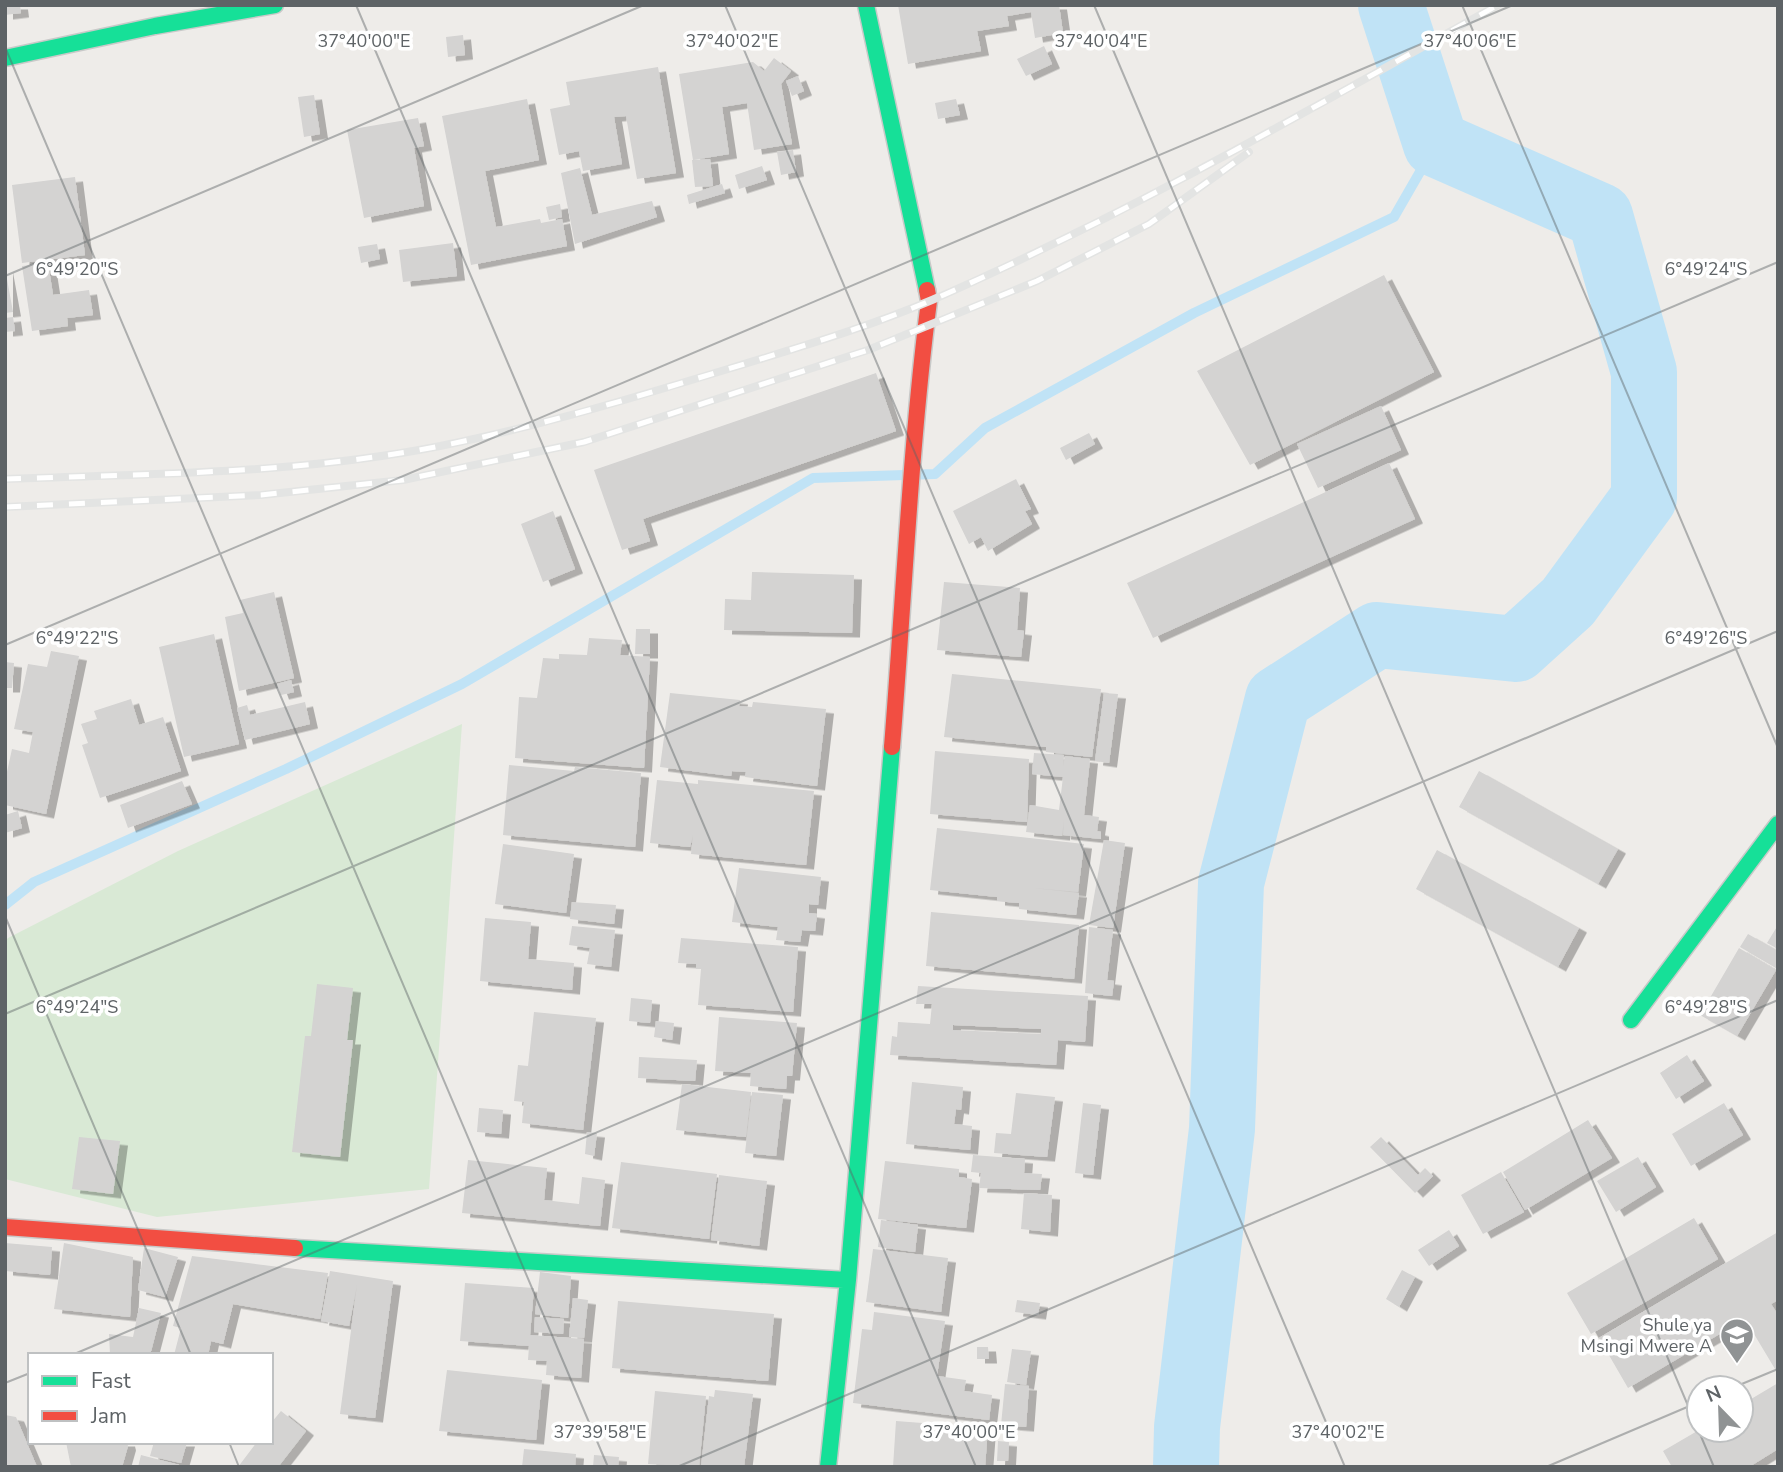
<svg xmlns="http://www.w3.org/2000/svg" width="1783" height="1472" font-family="'Nunito Sans',sans-serif">
	<style>
		.green { fill: #d9e9d5 }
		.lines { fill: none; stroke-linecap: round; stroke-linejoin: round }
		.stream { stroke: #c0e3f6; stroke-width: 10 }
		.river { stroke: #c0e3f6; stroke-width: 66 }
		.building { fill: #d4d3d2; fill-rule: evenodd; filter: url(#shadow) }
		.fast-casing { stroke: #c8c9c8; stroke-width: 19 }
		.jam-casing { stroke: #c8c9c8; stroke-width: 19 }
		.fast { stroke: #16e098; stroke-width: 16 }
		.jam { stroke: #f24e42; stroke-width: 16 }
		.rail-casing { stroke: #e3e4e3; stroke-width: 8 }
		.rail { stroke: #fff; stroke-width: 5; stroke-dasharray: 16; stroke-linecap: butt }
		.ticks { fill: none; stroke: #5e6366; stroke-width: 2; stroke-opacity: 0.45 }
		.labels { text-anchor: middle; stroke-width: 7; stroke-linejoin: round; paint-order: stroke }
		.poi-label { font-size: 18px; fill: #5e6366; stroke: #fff; text-anchor: end }
		.ticks-label { font-size: 18px; text-anchor: middle; fill: #5e6366; stroke: #fff; stroke-width: 7; stroke-linejoin: round; paint-order: stroke }
	</style>
	<defs>
		<filter id="shadow"><feDropShadow dx="8" dy="4.5" stdDeviation="0" flood-color="#0004"/></filter>
	</defs>
	<rect width="100%" height="100%" fill="#eeece9"/>
	<!-- green -->
	<path class="green" d="M462 724 429 1189 157 1217 5 1179V941L8 938 178 851Z"/>
	<g class="lines">
		<!-- stream -->
		<path class="stream" d="M5 905 34 882 286 769 462 684 813 478 935 474 985 428 1194 313 1394 217 1436 144"/>
		<!-- river -->
		<path class="river" d="M1186 1467 1187 1427 1222 1129 1231 883 1278 699 1377 635 1516 649 1568 602 1644 498V372L1600 216 1436 144 1391 5"/>
	</g>
	<!-- building -->
	<path class="building" d="M5 5H20L21 13 5 15Z
		M898 5H1059L1063 33 1035 38 1031 12 1007 16 1009 26 977 31 981 51 908 64Z
		M463 35 465 55 448 57 446 37Z
		M1044 46 1052 64 1026 76 1017 59Z
		M774 58 791 71 781 84 792 144 754 150 747 103 722 107 729 154 693 160 679 74 753 62 764 71Z
		M658 67 676 173 637 179 626 116 614 117 622 164 583 171 579 151 559 155 550 109 570 105 566 82Z
		M798 76 804 91 792 96 786 81Z
		M314 95 320 134 304 137 298 97Z
		M527 99 539 160 485 171 496 227 540 219 541 223 562 219 567 246 471 265 442 116Z
		M956 99 960 115 938 119 935 103Z
		M418 118 424 146 414 148 424 206 364 218 347 130Z
		M793 150 796 172 781 175 777 152Z
		M710 159 713 186 695 187 692 160Z
		M762 166 767 180 739 189 735 175Z
		M580 168 592 215 652 201 657 217 575 244 561 173Z
		M75 177 85 255 22 263 12 185Z
		M722 184 725 193 689 204 687 195Z
		M560 204 562 217 549 220 546 207Z
		M453 243 457 276 403 282 399 250Z
		M377 244 380 259 361 263 358 247Z
		M48 263 53 295 89 290 93 315 67 318 68 326 32 331 22 266Z
		M5 268 13 312 5 313Z
		M1384 275 1434 372 1250 465 1197 371Z
		M13 317 15 331 5 332V318Z
		M876 373 896 431 643 519 650 541 622 550 594 470Z
		M1381 406 1401 450 1318 488 1297 444Z
		M1089 433 1095 444 1066 460 1060 448Z
		M1389 463 1415 519 1153 638 1127 583Z
		M1016 479 1031 509 1025 511 1032 524 988 551 981 537 969 544 953 511Z
		M553 511 575 569 543 582 521 524Z
		M752 572 854 575 852 633 724 630 725 599 751 600Z
		M944 582 1020 588 1017 630 1024 631 1021 657 937 650Z
		M274 592 294 678 239 691 225 617 243 613 240 600Z
		M636 629H650V654H635Z
		M214 634 239 744 184 757 159 647Z
		M589 638 622 640 620 655 650 657 644 768 515 758 519 697 537 698 543 658 559 659V654L587 655Z
		M51 651 79 656 46 814 5 805V781L12 749 29 753 33 732 14 729 28 664 47 667Z
		M5 662 14 663 12 688H5Z
		M952 674 1101 689 1092 757 1046 752V747L944 737Z
		M291 680 294 692 281 695 277 684Z
		M670 693 740 700 739 706 752 707 753 702 826 709 817 786 745 777 746 772 732 771 731 776 660 767Z
		M1104 693 1118 694 1109 763 1095 761Z
		M131 699 139 725 163 717 181 771 100 798 82 745 88 743 81 724 97 719 94 711Z
		M305 702 310 724 245 740 237 708 247 705 250 715Z
		M935 751 1029 759 1027 822 930 814Z
		M1034 753 1064 755 1063 766 1065 756 1090 759 1084 815 1099 817 1097 831 1101 832V839L1063 835 1064 820 1062 836 1026 832 1030 805 1059 810 1063 777 1032 774Z
		M509 765 574 771 575 767 641 773 635 847 503 835Z
		M1479 771 1618 849 1598 884 1459 807Z
		M657 780 698 784V780L814 791 806 865 691 854 693 835 690 847 650 843Z
		M182 781 192 804 128 828 120 805Z
		M18 811 22 828 5 833V815Z
		M937 828 1084 844 1078 892 1033 888 1079 893 1076 915 1019 909V903L997 901V897L930 890Z
		M1104 840 1125 843 1113 928 1089 925Z
		M503 844 574 854 566 913 495 904Z
		M1437 850 1579 928 1558 967 1416 889Z
		M739 868 821 877 818 905 809 904V913L817 914 815 931 802 930 800 942 776 940 778 927 732 922Z
		M572 902 616 905 614 924 570 919Z
		M931 912 1079 925 1074 979 926 966Z
		M485 918 531 922 528 959 574 963 572 990 480 981Z
		M1778 925V949L1767 943Z
		M572 926 615 930 611 967 587 964 590 948 569 945Z
		M1089 927 1113 930 1107 980 1114 981 1112 996 1085 993Z
		M1748 934 1778 951V969L1740 947Z
		M681 938 798 947 793 1012 698 1005 701 969H696V964L678 963Z
		M1739 948 1776 970 1737 1036 1700 1015Z
		M317 984 353 988 347 1040H353L340 1157 292 1152 305 1036H311Z
		M918 986 1088 996 1085 1042 1058 1040 1056 1065 890 1055 892 1036 897 1037 898 1022 930 1024 932 1004H916ZM953 1025 1041 1029V1034L953 1030Z
		M631 998 652 1000 650 1023 629 1021Z
		M534 1012 596 1018 583 1130 522 1123 524 1102 514 1101 518 1065 528 1066Z
		M719 1017 797 1023 792 1076H787L786 1089 750 1086 751 1073 715 1071Z
		M656 1021 674 1023 672 1040 654 1037Z
		M1687 1055 1704 1081 1676 1099 1660 1073Z
		M639 1057 697 1060 695 1081 638 1078Z
		M912 1082 963 1087 961 1110 956 1109 954 1124 972 1126 970 1150 906 1144Z
		M682 1084 751 1092 746 1137 676 1130Z
		M752 1092 783 1095 776 1156 745 1153Z
		M1016 1093 1055 1097 1047 1157 994 1153 996 1133 1011 1134Z
		M1083 1103 1101 1105 1093 1175 1075 1173Z
		M1724 1103 1743 1135 1691 1166 1672 1134Z
		M479 1108 503 1110 501 1134 477 1132Z
		M1588 1120 1612 1158 1525 1210 1503 1172Z
		M587 1132 597 1133 594 1156 585 1154Z
		M79 1137 120 1141 113 1194 72 1189Z
		M1381 1137 1418 1175 1425 1168 1433 1176 1415 1193 1370 1147Z
		M973 1155 1025 1159 1024 1173 1042 1174 1040 1190 979 1188 981 1173 971 1172Z
		M1638 1157 1656 1187 1616 1212 1597 1181Z
		M468 1160 547 1168 544 1200 579 1204 582 1177 605 1180 600 1226 462 1213Z
		M885 1161 959 1169V1177L972 1179 966 1228 878 1219Z
		M621 1162 717 1174 709 1239 612 1228Z
		M1501 1172 1524 1212 1483 1234 1461 1195Z
		M719 1175 767 1181 759 1246 711 1240Z
		M1024 1193 1052 1195 1050 1232 1021 1229Z
		M1694 1218 1718 1259 1591 1334 1567 1293Z
		M881 1220 918 1225 915 1252 878 1247Z
		M1449 1230 1459 1246 1429 1266 1418 1250Z
		M1778 1232V1300L1771 1304 1778 1315V1374L1745 1319 1628 1388 1599 1338Z
		M5 1243 52 1247 50 1275 5 1271Z
		M64 1243 133 1257 130 1317 54 1309Z
		M144 1248 178 1257 165 1297 138 1290Z
		M873 1249 948 1258 941 1312 866 1302Z
		M192 1256 328 1273 320 1319 233 1304 223 1344 211 1341 208 1355H174L181 1328 173 1326Z
		M1402 1270 1415 1277 1399 1307 1386 1299Z
		M330 1271 393 1281 375 1418 340 1414 357 1285 349 1326 321 1321Z
		M540 1272 571 1276 568 1318 535 1314Z
		M465 1283 534 1288 530 1335 584 1339 581 1378 546 1375 547 1361 528 1360 529 1346 460 1341Z
		M573 1298 588 1300 584 1338 569 1337Z
		M1017 1300 1040 1303 1038 1315 1015 1312Z
		M618 1301 774 1314 768 1381 612 1368Z
		M139 1308 161 1313 150 1355H110L109 1334 133 1337Z
		M874 1312 945 1321 937 1376 966 1380 964 1391 992 1395 989 1420 853 1403 862 1329 872 1330Z
		M535 1317 564 1319 563 1334 534 1332Z
		M977 1347H988L989 1359H977Z
		M1012 1349 1031 1351 1026 1385 1007 1382Z
		M447 1370 542 1380 536 1440 439 1431Z
		M1778 1383V1449L1749 1467H1672L1663 1451 1699 1430H1741V1405Z
		M1005 1384 1029 1386 1026 1427 1001 1425Z
		M715 1390 753 1394 744 1467H701L709 1396 714 1397Z
		M655 1391 706 1396 699 1467 648 1464Z
		M281 1411 306 1431 278 1467H238L257 1442H271V1423Z
		M5 1415 16 1417 37 1467H5Z
		M896 1421 988 1428 985 1467H893Z
		M998 1441 1009 1442 1008 1461H997Z
		M66 1442H127L128 1446 122 1467H71Z
		M154 1442H187L181 1463 150 1456Z
		M524 1449 576 1454 575 1467H522Z
		M141 1455 183 1466V1467H138Z
		M594 1455 619 1457 618 1467H593Z"/>
	<g class="lines">
		<!-- fast casing -->
		<g class="fast-casing">
			<path id="fast" d="M866 5 927 290
				M5 58 155 26 275 5
				M1631 1020 1778 824
				M295 1248 848 1280
				M828 1467 848 1280 892 747"/>
		</g>
		<!-- jam casing -->
		<g class="jam-casing">
			<path id="jam" d="M892 747C904 598 910 449 929 301L927 290
				M5 1227 295 1248"/>
		</g>
		<!-- fast -->
		<use href="#fast" class="fast"/>
		<!-- jam -->
		<use href="#jam" class="jam"/>
		<!-- rail casing -->
		<g class="rail-casing">
			<path id="rail" d="M5 479C143 474 283 474 419 450 524 431 626 400 728 369 796 348 866 328 932 300 1127 215 1312 108 1498 5
				M5 507 261 495 403 480 584 442 868 350 1037 281 1149 224 1249 152"/>
		</g>
		<!-- rail -->
		<use href="#rail" class="rail"/>
	</g>
	<!-- ticks -->
	<path class="ticks" d="M356 5 976 1467M725 5 1345 1467M1094 5 1714 1467M1462 5 1778 748M5 47 608 1467M5 276 644 5M5 645 1513 5M5 916 191 1355M5 1014 1778 262M72 1355 1778 631M5 1383 30 1373M1732 1388 1778 1369M229 1442 239 1467M677 1467 1778 1000M1546 1467 1699 1402"/>
	<!-- icons -->
	<defs>
		<g id="school-pin" transform="scale(1.75)"><path d="M0 17L-7.5 6A9.5 9.5 0 1 1 7.5 6Z" fill="#909394" stroke="#fff"/><path d="M0-5L7-2L0 1L-7-2ZM-4 1L0 2.5L4 1V4Q0 6-4 4Z" fill="#fff"/></g>
	</defs>
	<g fill-rule="evenodd">
		<use href="#school-pin" x="1737" y="1335"/>
	</g>
	<g class="labels">
		<!-- poi labels -->
		<g class="poi-label">
			<text x="1712" y="1331">Shule ya<tspan x="1712" dy="21">Msingi Mwere A</tspan></text>
		</g>
	</g>
	<g class="ticks-label">
		<text x="364" y="47">37°40'00"E</text>
		<text x="732" y="47">37°40'02"E</text>
		<text x="1101" y="47">37°40'04"E</text>
		<text x="1470" y="47">37°40'06"E</text>
		<text x="77" y="275">6°49'20"S</text>
		<text x="1706" y="275">6°49'24"S</text>
		<text x="77" y="644">6°49'22"S</text>
		<text x="1706" y="644">6°49'26"S</text>
		<text x="77" y="1013">6°49'24"S</text>
		<text x="1706" y="1013">6°49'28"S</text>
		<text x="600" y="1438">37°39'58"E</text>
		<text x="969" y="1438">37°40'00"E</text>
		<text x="1338" y="1438">37°40'02"E</text>
	</g>
	<!-- border -->
	<rect width="1783" height="1472" fill="none" stroke="#5e6366" stroke-width="14"/>
	<!-- legend -->
	<rect x="28" y="1353" width="245" height="91" fill="#ffffff" stroke="#bfc1c2" stroke-width="2"/>
	<rect x="42" y="1376" width="35" height="10" fill="#16e098" stroke="#bfc1c2" stroke-width="2"/>
	<text x="91" y="1388" font-size="21" fill="#5e6366">Fast</text>
	<rect x="42" y="1411" width="35" height="10" fill="#f24e42" stroke="#bfc1c2" stroke-width="2"/>
	<text x="91" y="1423" font-size="21" fill="#5e6366">Jam</text>
	<!-- north arrow -->
	<g transform="translate(1720 1409) rotate(337)"><circle r="33" fill="#ffffff" stroke="#bfc1c2" stroke-width="2"/>
	<path d="M0-5L12 26L0 18L-12 26Z" fill="#909394"/>
	<text y="-10" font-size="19" font-weight="bold" text-anchor="middle" fill="#5e6366">N</text>
	</g>
</svg>
